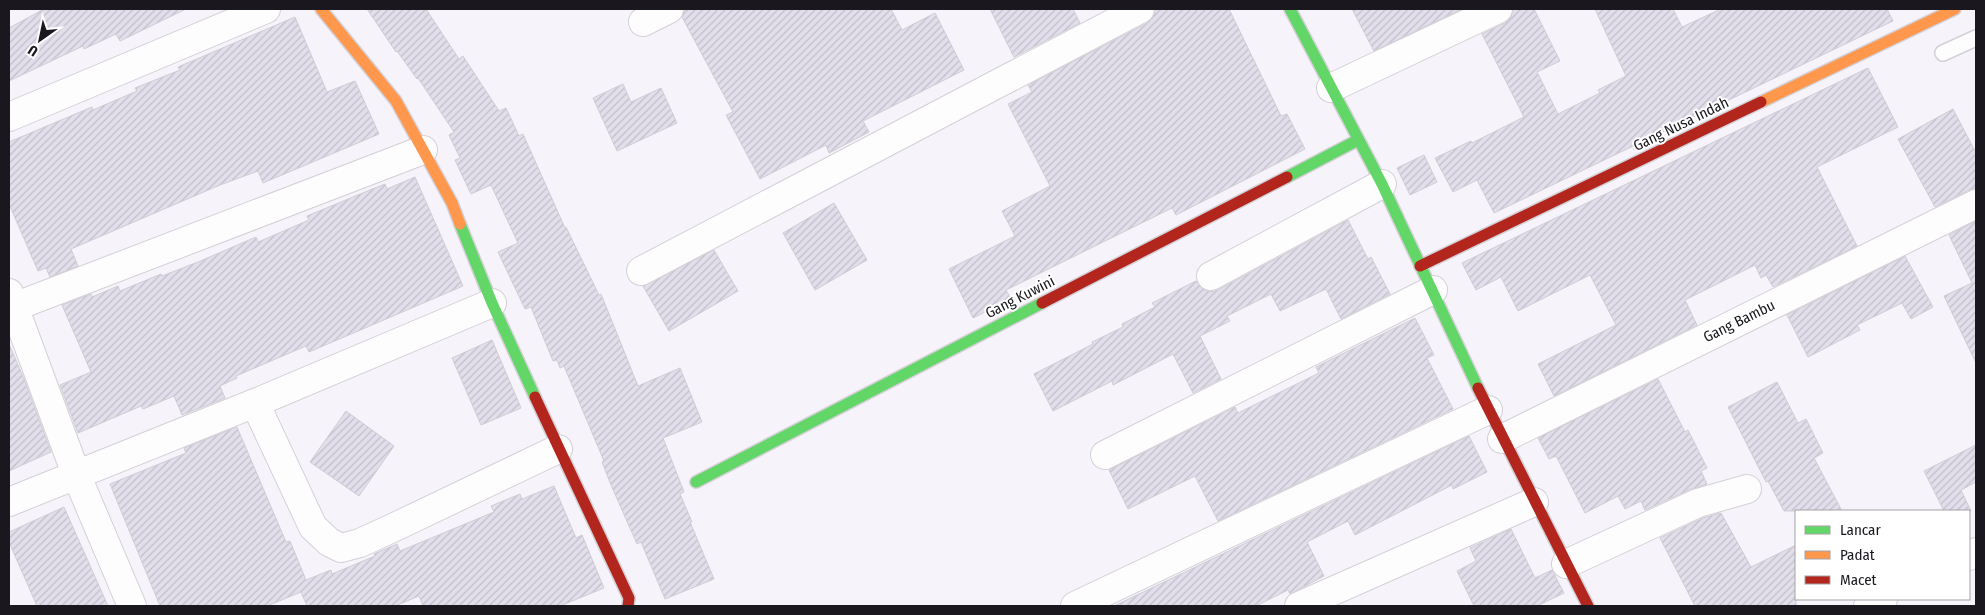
<svg xmlns="http://www.w3.org/2000/svg" width="1985" height="615" font-family="'Fira Sans Condensed',sans-serif">
	<style>
		.building { fill: url(#building-hatch); stroke: #cfcdd4 }
		.lines { fill: none; stroke-linecap: round; stroke-linejoin: round }
		.lane-casing { stroke: #d3d0d7; stroke-width: 18 }
		.street-casing { stroke: #d3d0d7; stroke-width: 30 }
		.fast-casing { stroke: #d3d0d7; stroke-width: 14 }
		.slow-casing { stroke: #d3d0d7; stroke-width: 14 }
		.jam-casing { stroke: #d3d0d7; stroke-width: 14 }
		.lane { stroke: #fefdfe; stroke-width: 15 }
		.street { stroke: #fefdfe; stroke-width: 28 }
		.fast { stroke: #63d668; stroke-width: 11 }
		.slow { stroke: #ff974d; stroke-width: 11 }
		.jam { stroke: #b3261e; stroke-width: 11 }
		.labels { text-anchor: middle; stroke-width: 4; stroke-linejoin: round; paint-order: stroke }
		.street-label { font-size: 15px; fill: #1a171f; stroke: #fff }
	</style>
	<defs>
		<pattern id="building-hatch" width="6" height="6" patternUnits="userSpaceOnUse" patternTransform="scale(1.25)"><rect width="6" height="6" fill="#e3deeb"/><path d="M-1 1l2-2M0 6l6-6M5 7l2-2" fill="none" stroke="#c2bec9"/></pattern>
	</defs>
	<rect width="100%" height="100%" fill="#f6f4fa"/>
	<!-- building -->
	<path class="building" d="M44 9H186L120 41 116 34 84 49 83 46 9 81V28Z
		M367 9H426L459 59 463 56 499 111 506 108 519 136 523 134 565 228 566 227 599 295 601 294 638 386 680 368 702 422 663 438 684 492 680 494 692 522H690L714 579 665 599 641 542 637 544 611 485 602 462 604 461 564 366 560 368 557 360 553 361 531 307 525 309 498 252 518 243 491 185 471 194 455 160 460 158 449 135 454 132 418 78 417 79 397 51 396 52Z
		M684 9H891L902 30 935 13 964 70 863 121 869 132 829 153 826 145 760 179 726 115 733 112 682 17Z
		M990 9H1073L1080 23 1014 57Z
		M1155 9H1229L1281 116 1287 114 1305 149 1176 215 1172 208 1006 290 1011 299 973 318 949 269 1015 236 1002 211 1050 186 1008 104 1032 92 1028 85 1147 23 1153 17Z
		M1352 9H1462L1374 51Z
		M1513 9H1534L1560 61 1537 72 1558 114 1600 93 1598 90 1626 76 1595 9H1673L1682 27 1721 9H1887L1893 21 1494 213 1477 180 1453 192 1435 158 1471 141 1472 143 1524 117 1482 34 1505 23 1511 17Z
		M295 17 327 92 355 81 379 134 263 183 258 171 220 185 71 249 78 266 50 277 46 268 38 271 9 204V142L92 107 93 110 137 91 135 88 180 70 178 67Z
		M1868 68 1898 127 1817 167 1857 246 1773 287 1766 275 1761 278 1755 265 1685 300 1697 325 1554 396 1538 364 1616 325 1590 275 1518 311 1501 277 1476 290 1462 263Z
		M623 84 631 102 661 88 677 123 617 151 593 98Z
		M1953 109 1976 153V188L1969 190 1935 207 1898 139Z
		M1424 155 1437 182 1410 195 1397 168Z
		M415 177 463 286 309 352 306 346 236 376 237 378 220 386 225 398 182 415 174 396 143 409 141 406 78 433 60 385 91 372 62 305 91 294 92 297 118 286 120 291 161 274 162 276 198 262 256 237 258 242 309 220 307 216 370 190 385 184 387 189Z
		M834 203 867 260 815 290 783 233Z
		M1348 220 1368 259 1371 257 1390 294 1341 319 1326 289 1280 311 1271 294 1227 316 1230 321 1200 336 1221 379 1193 393 1173 354 1113 385 1112 381 1053 411 1034 374 1093 344 1092 342 1123 327 1122 324 1155 307 1152 303 1196 281 1203 289 1211 292 1218 290Z
		M1976 221V363L1944 296 1972 283 1949 235Z
		M714 250 738 291 669 331 643 286Z
		M1905 256 1933 307 1911 319 1902 303 1857 325 1860 330 1808 357 1787 315Z
		M1415 318 1434 355 1427 358 1453 409 1218 521 1195 476 1128 509 1109 470 1235 407 1238 413 1248 408 1319 373 1316 367Z
		M492 340 521 408 481 425 452 358Z
		M9 344 24 379 51 452 9 471Z
		M1658 379 1685 432 1688 430 1707 468 1701 471 1707 484 1691 489 1645 510 1641 501 1625 509 1618 496 1585 513 1556 456 1549 459 1538 438Z
		M1777 382 1798 423 1806 419 1823 453 1814 458 1842 511H1784L1768 481 1766 482 1728 407Z
		M346 411 394 446 359 496 310 462Z
		M237 427 286 542 290 541 306 580 331 570 332 574 375 556 374 554 397 544 400 551 494 512 491 506 520 494 522 499 554 486 576 538 582 535 604 588 560 606H423L419 596 395 606H307L301 592 267 606H160L110 484 186 453 184 448Z
		M1469 436 1487 472 1453 489 1452 485 1355 535 1348 521 1307 542 1324 576 1290 594 1288 590 1256 606H1114Z
		M1976 445V482L1961 490 1971 511H1944L1924 471Z
		M64 507 108 606H37L9 542V532Z
		M1721 513 1751 567 1796 545V606H1695L1660 538 1703 518Z
		M1511 529 1535 578 1552 570 1564 593 1537 606H1474L1457 571 1476 561 1470 548Z"/>
	<g class="lines">
		<!-- lane casing -->
		<g class="lane-casing">
			<path id="lane" d="M1943 53 1976 38"/>
		</g>
		<!-- street casing -->
		<g class="street-casing">
			<path id="street" d="M643 22 669 9
				M1331 88 1498 9
				M9 117 266 9
				M641 271 1140 9
				M1211 276 1382 184
				M9 293 76 474 132 606
				M14 307 423 150
				M255 403 313 527 329 542 341 548 360 543 399 525 558 449
				M1502 439 1976 204
				M1105 455 1433 290
				M9 502 255 403 492 303
				M1969 556 1976 552
				M1566 564 1698 503 1747 489
				M1075 606 1488 410
				M1299 606 1534 502
				M1868 606 1883 599"/>
		</g>
		<!-- fast casing -->
		<g class="fast-casing">
			<path id="fast" d="M1290 9 1382 184 1478 388
				M1287 177 1358 140
				M460 224 492 303 535 397
				M696 482 1042 303"/>
		</g>
		<!-- slow casing -->
		<g class="slow-casing">
			<path id="slow" d="M321 9 396 101 452 203 460 224
				M1761 102 1955 9"/>
		</g>
		<!-- jam casing -->
		<g class="jam-casing">
			<path id="jam" d="M1420 266 1761 102
				M1042 303 1287 177
				M1478 388 1588 606
				M535 397 629 598 628 606"/>
		</g>
		<!-- lane -->
		<use href="#lane" class="lane"/>
		<!-- street -->
		<use href="#street" class="street"/>
		<!-- fast -->
		<use href="#fast" class="fast"/>
		<!-- slow -->
		<use href="#slow" class="slow"/>
		<!-- jam -->
		<use href="#jam" class="jam"/>
	</g>
	<g class="labels">
		<!-- street labels -->
		<g class="street-label">
			<text transform="translate(1681 124) rotate(-26)" y="5">Gang Nusa Indah</text>
			<text transform="translate(1020 297) rotate(-27)" y="5">Gang Kuwini</text>
			<text transform="translate(1739 321) rotate(-26)" y="5">Gang Bambu</text>
		</g>
	</g>
	<!-- border -->
	<rect width="1985" height="615" fill="none" stroke="#1a171f" stroke-width="20"/>
	<!-- legend -->
	<rect x="1795" y="510" width="175" height="90" fill="#ffffff" stroke="#a3a2a5"/>
	<rect x="1805" y="526" width="25" height="8" fill="#63d668" stroke="#a3a2a5"/>
	<text x="1840" y="535" font-size="15" fill="#1a171f">Lancar</text>
	<rect x="1805" y="551" width="25" height="8" fill="#ff974d" stroke="#a3a2a5"/>
	<text x="1840" y="560" font-size="15" fill="#1a171f">Padat</text>
	<rect x="1805" y="576" width="25" height="8" fill="#b3261e" stroke="#a3a2a5"/>
	<text x="1840" y="585" font-size="15" fill="#1a171f">Macet</text>
	<!-- north arrow -->
	<g transform="translate(40 40) rotate(213)" stroke="#ffffff" stroke-width="4" paint-order="stroke">
	<path d="M0-4L9 19L0 12L-9 19Z" fill="#1a171f"/>
	<text y="-8" font-size="14" font-weight="bold" text-anchor="middle" fill="#1a171f">U</text>
	</g>
</svg>
